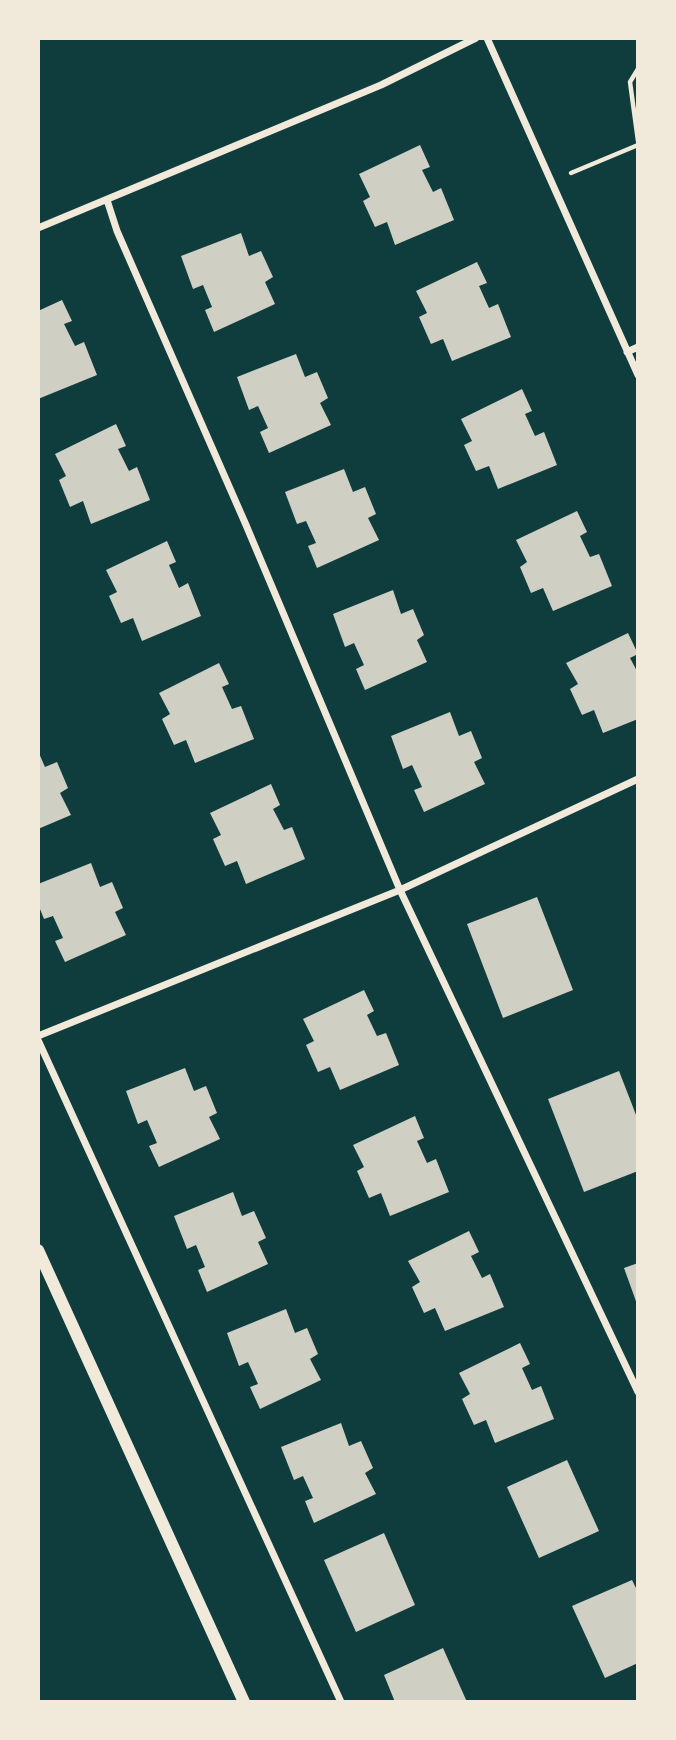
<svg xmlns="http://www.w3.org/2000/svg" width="676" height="1740" font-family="'Space Grotesk',sans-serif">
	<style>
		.building { fill: #cfcfc3 }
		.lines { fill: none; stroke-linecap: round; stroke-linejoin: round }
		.path { stroke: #f1e9da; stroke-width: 4.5 }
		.minor { stroke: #f1e9da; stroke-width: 7 }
		.tertiary { stroke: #f1e9da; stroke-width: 12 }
	</style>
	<rect width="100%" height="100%" fill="#0f3d3e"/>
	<!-- building -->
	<path class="building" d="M420 145 430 167 422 170 433 192 441 188 454 220 395 245 387 222 375 227 363 201 370 197 359 174Z
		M241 233 249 256 261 251 273 277 265 282 275 304 214 332 205 310 212 307 203 285 193 289 181 256Z
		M477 262 487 283 479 286 489 308 498 304 511 337 452 361 443 339 431 344 419 317 427 313 416 291Z
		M62 300 72 321 64 324 75 346 84 342 97 375 38 399V311Z
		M296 354 305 377 317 372 328 398 320 403 331 425 269 453 260 432 268 428 258 406 249 410 237 377Z
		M522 389 532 411 525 414 535 436 544 432 557 465 498 489 489 466 476 471 464 445 472 441 461 419Z
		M116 424 126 446 118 449 129 471 137 467 150 500 91 524 83 501 70 507 59 480 66 476 55 454Z
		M344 469 353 492 365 487 376 514 368 518 379 540 317 568 308 546 316 543 306 521 297 524 285 492Z
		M577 511 587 532 580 536 590 557 599 554 612 586 553 611 543 588 531 593 520 567 527 562 516 540Z
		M167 541 176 562 169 565 179 588 188 583 201 616 142 641 133 618 121 623 109 596 117 592 106 570Z
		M393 590 401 614 413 609 424 635 417 640 427 662 365 690 356 669 364 665 354 643 345 647 333 614Z
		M628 633 638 654 630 658 638 673V719L603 733 594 710 582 715 570 689 578 684 566 663Z
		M219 663 229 684 222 687 232 709 241 706 254 739 195 763 186 740 174 745 162 719 170 714 159 693Z
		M450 712 459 736 471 731 482 758 474 762 485 784 424 812 414 790 422 787 412 765 403 769 391 736Z
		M38 751 45 767 57 762 68 788 60 793 71 815 38 829Z
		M271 784 280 805 273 809 284 830 292 827 305 859 246 884 237 861 225 866 213 839 221 835 210 813Z
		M91 863 100 887 112 882 123 908 115 912 126 935 65 962 55 941 63 938 53 916 44 919 38 904V884Z
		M537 897 573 990 503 1018 467 924Z
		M364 990 374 1011 367 1015 377 1036 386 1033 399 1065 340 1090 330 1067 318 1072 306 1045 314 1041 303 1019Z
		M185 1068 194 1091 206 1086 217 1113 209 1117 220 1139 159 1167 149 1146 157 1143 147 1120 138 1124 126 1091Z
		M619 1071 638 1120V1171L584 1192 548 1099Z
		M415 1116 424 1138 417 1141 427 1163 436 1159 449 1192 390 1216 381 1193 369 1198 357 1171 364 1167 353 1145Z
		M233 1192 242 1216 254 1211 266 1238 258 1242 268 1264 207 1292 198 1270 205 1267 196 1245 187 1249 174 1216Z
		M469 1231 479 1252 471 1256 482 1278 490 1274 504 1307 445 1331 435 1308 424 1313 412 1287 420 1282 408 1261Z
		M638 1263V1304H637L624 1268Z
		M286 1309 295 1333 307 1328 318 1354 310 1359 321 1380 260 1409 250 1387 258 1384 248 1362 239 1366 227 1333Z
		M520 1343 530 1364 522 1368 532 1390 541 1386 554 1419 495 1443 486 1420 474 1425 462 1399 470 1394 459 1373Z
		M341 1423 349 1446 361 1441 373 1468 365 1473 376 1494 314 1523 305 1501 313 1498 303 1476 294 1480 281 1447Z
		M567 1460 599 1531 539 1558 507 1487Z
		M384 1533 415 1605 356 1632 324 1560Z
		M632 1580 638 1592V1663L605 1678 572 1606Z
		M443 1648 467 1702H395L384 1675Z"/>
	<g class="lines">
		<!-- path -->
		<path class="path" d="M638 69 630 82 638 141
			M571 173 638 145"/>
		<!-- minor -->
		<path class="minor" d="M487 38 638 375
			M107 200 117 231 246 525 400 890 638 1392
			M38 228 381 85 476 38
			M627 352 638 347
			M38 1036 400 890 638 779
			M38 1040 341 1702"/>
		<!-- tertiary -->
		<path class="tertiary" d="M38 1250 244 1702"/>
	</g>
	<!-- border -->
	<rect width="676" height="1740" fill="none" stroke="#f1e9da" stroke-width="80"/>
</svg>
